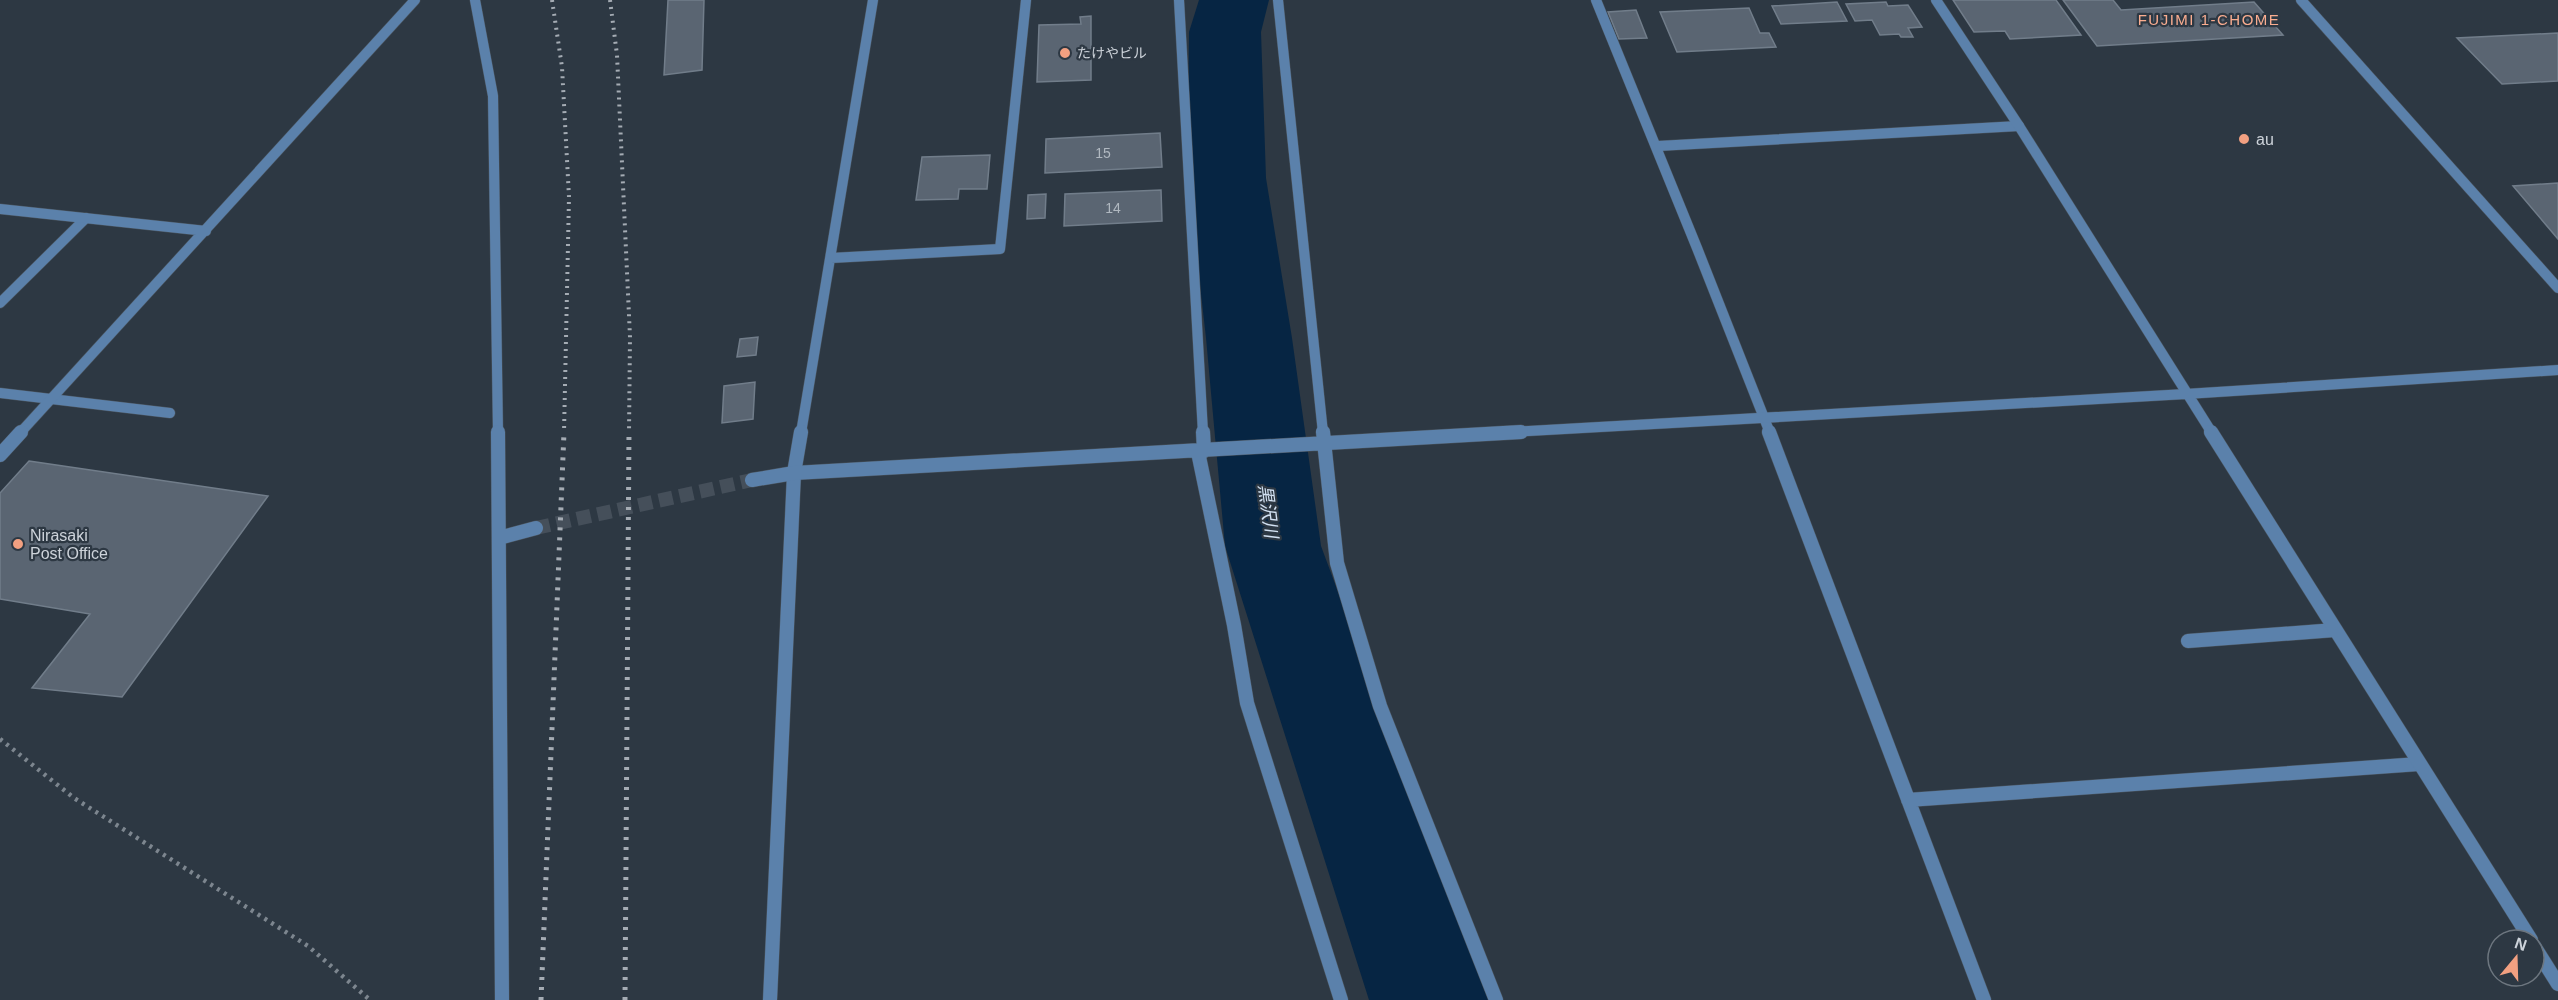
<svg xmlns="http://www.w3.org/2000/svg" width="2558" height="1000" font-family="Helvetica,'Noto Sans JP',sans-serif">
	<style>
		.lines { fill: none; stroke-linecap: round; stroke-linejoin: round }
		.river { fill: #062543; fill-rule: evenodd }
		.building { fill: #5a6572; stroke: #717d8a; stroke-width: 1.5 }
		.minor-tunnel { stroke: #454f5a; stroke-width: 14; stroke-dasharray: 14 7; stroke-linecap: butt }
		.service-far1-casing { stroke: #4a545e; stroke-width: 11 }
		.service-casing { stroke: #4a545e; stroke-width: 15 }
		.minor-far1-casing { stroke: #4a545e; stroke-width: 11 }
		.minor-casing { stroke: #4a545e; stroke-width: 15 }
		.tertiary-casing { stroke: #4a545e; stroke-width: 11 }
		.path { stroke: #7d868f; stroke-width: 4.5; stroke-dasharray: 3 5; stroke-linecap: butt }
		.service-far1 { stroke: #5b81ab; stroke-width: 10 }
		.service { stroke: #5b81ab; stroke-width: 14 }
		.minor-far1 { stroke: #5b81ab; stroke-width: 10 }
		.minor { stroke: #5b81ab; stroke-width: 14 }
		.tertiary { stroke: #5b81ab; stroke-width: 10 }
		.rail-far1 { stroke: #a5acb4; stroke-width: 4; stroke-dasharray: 2 5; stroke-linecap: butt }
		.rail { stroke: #a5acb4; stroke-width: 5; stroke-dasharray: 3 7; stroke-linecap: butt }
		.poi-dot { fill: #f2a081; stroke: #2d3843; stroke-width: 2 }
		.labels { text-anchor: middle; stroke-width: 4.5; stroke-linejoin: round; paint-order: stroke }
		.far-poi-label { font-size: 14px; fill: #cdd3da; stroke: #2d3843; text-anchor: start }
		.number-label { font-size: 14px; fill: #b0b8c0 }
		.far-neighbourhood-label { font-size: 15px; letter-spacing: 1.5px; fill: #faad90; stroke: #2d3843 }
		.poi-label { font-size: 16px; fill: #cdd3da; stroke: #2d3843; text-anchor: start }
		.water-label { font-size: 18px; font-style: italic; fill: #d2e1f2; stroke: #2d3843 }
	</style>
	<rect width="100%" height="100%" fill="#2d3843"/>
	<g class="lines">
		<!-- river -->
		<path class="river" d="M1199 0H1269L1261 32 1266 178 1292 338 1321 546 1489 1000H1369L1225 546 1206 338 1188 178 1189 32Z"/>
	</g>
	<!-- building -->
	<path class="building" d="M668 0H704L702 70 664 75Z
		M1953 0H2056L2081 35 2010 39 2005 31 1974 32Z
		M2063 0H2113L2121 10 2254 2 2283 35 2097 46Z
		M1837 2 1847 21 1781 24 1772 6Z
		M1886 2 1888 6 1908 5 1922 27 1908 28 1913 37H1901L1899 34 1880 35 1872 20 1855 21 1846 4Z
		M1749 8 1760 33H1769L1776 47 1677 52 1660 12Z
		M1636 10 1647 38 1619 39 1608 12Z
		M1091 16V80L1037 82 1039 25 1081 24 1080 17Z
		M2558 33V81L2502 84 2457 38Z
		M1160 133 1162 167 1045 173 1046 139Z
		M990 155 987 189H959L958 199 916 200 922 157Z
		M2558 183V239L2513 186Z
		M1161 190 1162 221 1064 226 1065 194Z
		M1046 194 1045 218 1027 219 1028 195Z
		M758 337 756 355 737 357 740 339Z
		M755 382 753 419 722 423 724 386Z
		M29 461 268 496 122 697 32 688 90 614 0 599V493Z"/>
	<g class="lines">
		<!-- minor-tunnel -->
		<path class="minor-tunnel" d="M536 528 752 480"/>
		<!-- service-far1 casing -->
		<g class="service-far1-casing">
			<path id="service-far1" d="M1596 0 1697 248 1770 433
				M1658 146 2019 126
				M831 258 1000 249 1026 0
				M0 303 86 218
				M0 393 170 413
				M801 433 873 0"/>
		</g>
		<!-- service casing -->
		<g class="service-casing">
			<path id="service" d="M1769 432 1984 1000
				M2188 641 2335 630
				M1908 800 2419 764
				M770 1000 794 473 801 432"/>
		</g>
		<!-- minor-far1 casing -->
		<g class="minor-far1-casing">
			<path id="minor-far1" d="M475 0 493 96 498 433
				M1179 0 1203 433
				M1278 0 1323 433
				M1936 0 2019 126 2212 433
				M0 209 206 231
				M20 433 415 0
				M1494 433 2186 394 2558 370"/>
		</g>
		<!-- minor casing -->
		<g class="minor-casing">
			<path id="minor" d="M498 432 502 1000
				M1203 432 1204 451
				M1323 432 1337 563 1380 706 1496 1000
				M2211 432 2531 940
				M1198 452 1234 625 1247 703 1341 1000
				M0 455 21 432
				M752 480 794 473 1521 432
				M499 538 536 528
				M2534 946 2558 984"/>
		</g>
		<!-- tertiary casing -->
		<g class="tertiary-casing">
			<path id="tertiary" d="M2301 0 2558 288"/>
		</g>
		<!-- path -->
		<path class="path" d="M0 739 74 798 308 946 370 1000"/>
		<!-- service-far1 -->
		<use href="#service-far1" class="service-far1"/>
		<!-- service -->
		<use href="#service" class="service"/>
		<!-- minor-far1 -->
		<use href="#minor-far1" class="minor-far1"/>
		<!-- minor -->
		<use href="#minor" class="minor"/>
		<!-- tertiary -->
		<use href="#tertiary" class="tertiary"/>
		<!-- rail-far1 -->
		<path class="rail-far1" d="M552 0 562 67 569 197 564 433
			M610 0 617 55 630 337 629 433"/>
		<!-- rail -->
		<path class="rail" d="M541 1000 564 432
			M625 1000 629 432"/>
	</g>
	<!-- markers -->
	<g class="poi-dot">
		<circle cx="1065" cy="53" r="6"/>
		<circle cx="2244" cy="139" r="6"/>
		<circle cx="18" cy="544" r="6"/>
	</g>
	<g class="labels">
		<!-- far-poi labels -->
		<g class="far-poi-label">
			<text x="1077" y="58">たけやビル</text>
		</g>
		<!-- number labels -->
		<g class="number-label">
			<text x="1103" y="158">15</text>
			<text x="1113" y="213">14</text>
		</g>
		<!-- far-neighbourhood labels -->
		<g class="far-neighbourhood-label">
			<text x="2209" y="25">FUJIMI 1-CHOME</text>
		</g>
		<!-- poi labels -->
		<g class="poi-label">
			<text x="2256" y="145">au</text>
			<text x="30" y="541">Nirasaki<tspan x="30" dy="18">Post Office</tspan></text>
		</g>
		<!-- water labels -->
		<g class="water-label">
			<text transform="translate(1268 511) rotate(83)" y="6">黒沢川</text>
		</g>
	</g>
	<!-- north arrow -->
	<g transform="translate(2516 958) rotate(19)"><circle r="28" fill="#2d3843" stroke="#6d767f" stroke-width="1.5"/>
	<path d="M0-4.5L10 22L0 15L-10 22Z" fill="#f2a081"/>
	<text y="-9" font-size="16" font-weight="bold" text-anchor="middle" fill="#cdd3da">N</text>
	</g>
</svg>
